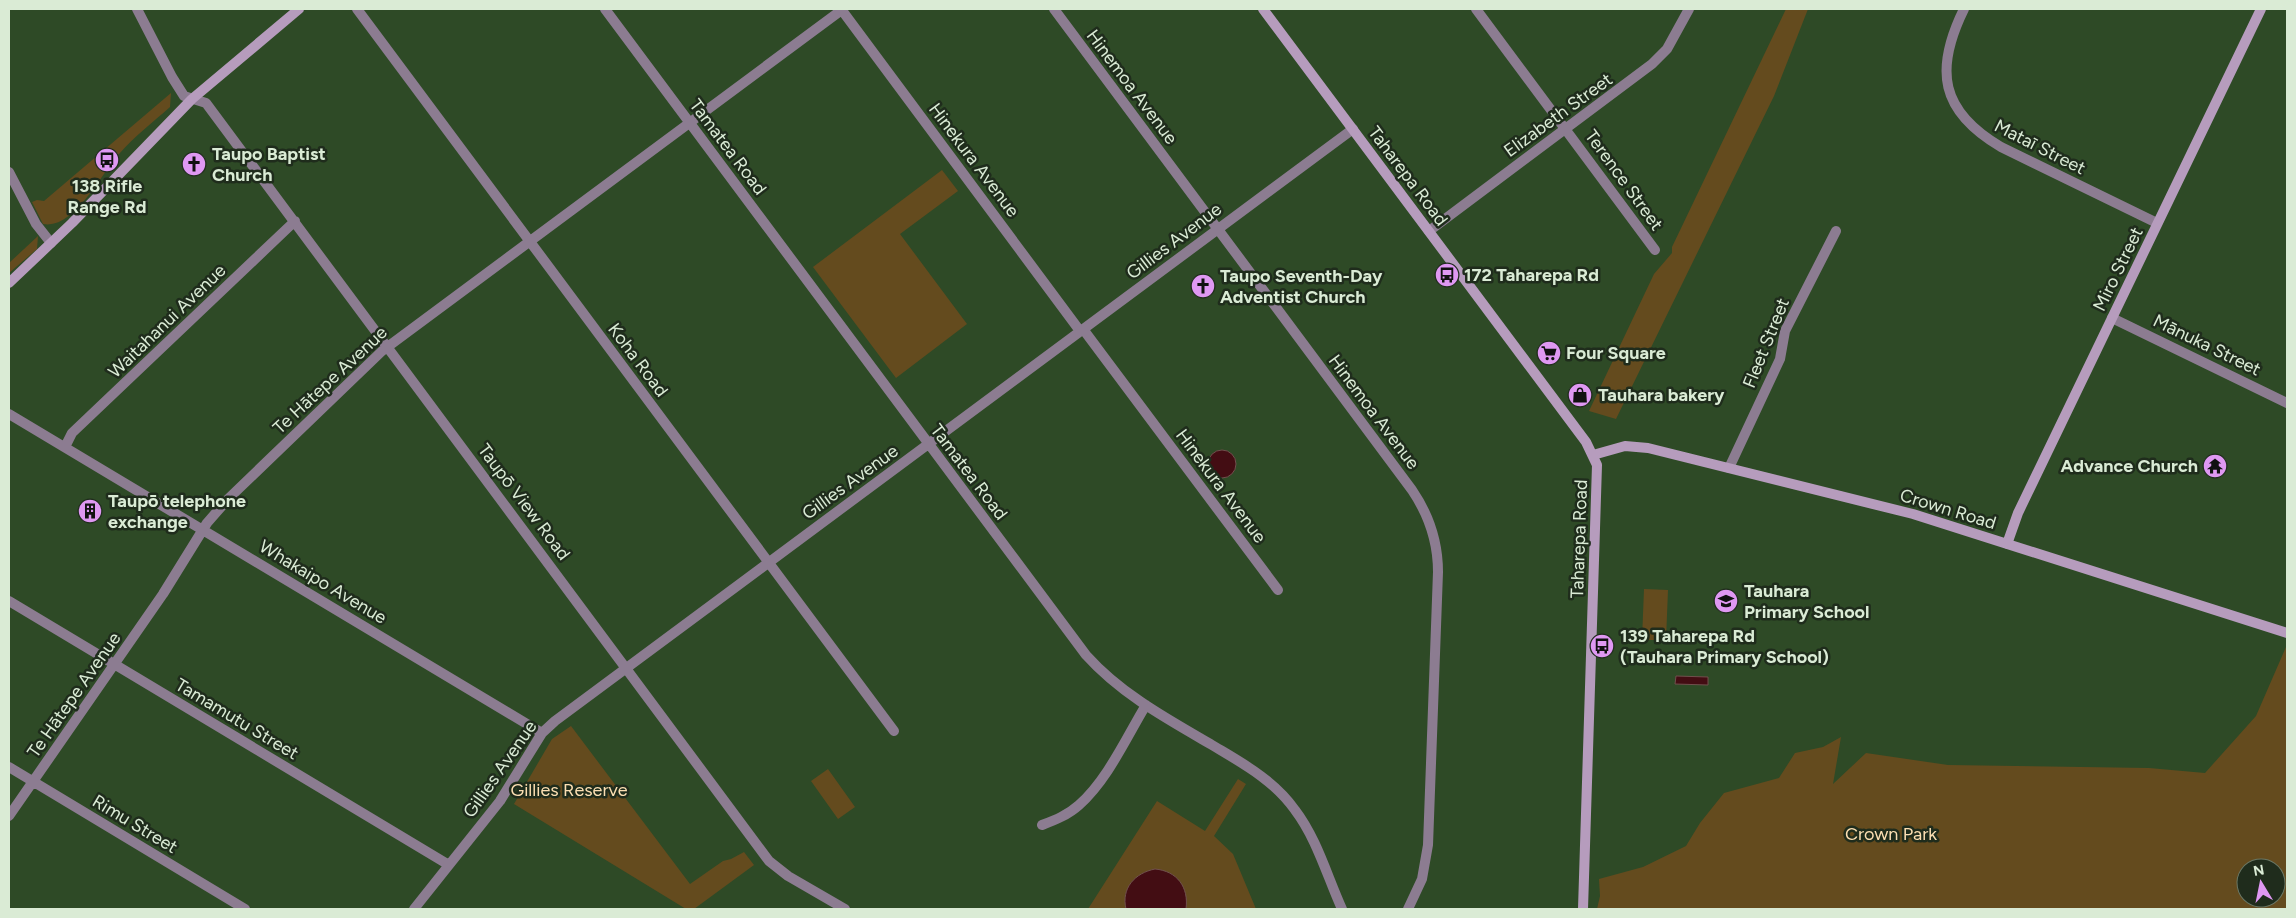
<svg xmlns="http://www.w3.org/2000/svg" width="2296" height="918" font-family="Figtree,sans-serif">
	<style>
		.green { fill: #644b1e; fill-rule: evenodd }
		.water { fill: #430d13; stroke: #70504d }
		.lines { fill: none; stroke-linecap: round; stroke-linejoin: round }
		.street { stroke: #8c7c91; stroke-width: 10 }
		.secondary { stroke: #b69cbd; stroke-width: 10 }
		.labels { text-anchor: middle; stroke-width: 5; stroke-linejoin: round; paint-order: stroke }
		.street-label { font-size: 18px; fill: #daebd5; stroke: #1f2c1c }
		.poi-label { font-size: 18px; font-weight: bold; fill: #daebd5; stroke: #1f2c1c; text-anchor: start }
		.park-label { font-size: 18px; fill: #fcdfb2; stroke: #1f2c1c }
	</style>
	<rect width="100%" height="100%" fill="#2e4a26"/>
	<!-- green -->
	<path class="green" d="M1786 9H1808L1774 96 1616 419 1589 411 1654 274 1672 253V247Z
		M171 93 170 107C153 122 134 137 119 154 101 174 74 230 43 224L32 202 37 200 44 201Z
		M942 170 958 191 900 234 967 324 896 378 813 267Z
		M38 236 37 249 9 273V263Z
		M1644 589 1668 590 1666 640H1642Z
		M2286 647 2287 909H1597L1600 896 1599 879 1643 867 1686 846 1700 823 1724 793 1779 778 1795 753 1823 747 1841 737 1833 784 1866 753 1948 765 2149 768 2205 773 2256 716ZM2246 868H2276V898H2246Z
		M571 726 690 884 723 861 731 859 744 852 754 865 694 909H686L514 804 552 739Z
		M828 769 855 807 838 819 811 781Z
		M1238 779 1246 784 1214 836 1233 854 1256 909H1088L1157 801 1205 831Z"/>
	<!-- water -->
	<path class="water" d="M1208 464a14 14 0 1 1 28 0a14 14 0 1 1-28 0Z
		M1676 676 1708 677V685L1675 684Z
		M1155 869C1177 871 1189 887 1186 909H1126C1121 888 1135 873 1155 869Z"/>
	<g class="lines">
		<!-- street -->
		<path class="street" d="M137 9 172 77 184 96 206 103 769 861 788 876 845 909
			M357 9 894 731
			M605 9 1086 655C1121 694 1167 719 1212 745 1242 763 1274 780 1295 810 1317 839 1327 876 1342 909
			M841 9 1080 331
			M1054 9 1412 490C1429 515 1438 541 1438 572L1428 845 1422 879 1408 909
			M1476 9 1655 250
			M1964 9C1934 70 1940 111 2001 147L2157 223
			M9 172 36 224 51 243
			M1429 231 1652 64 1667 49 1689 9
			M2112 318 2287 403
			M1083 329 1278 590
			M9 414 542 733
			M65 447 72 433 295 221
			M1729 468 1780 359 1785 331 1836 231
			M9 601 449 865
			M9 767 245 909
			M9 816 163 594 207 523 228 499 382 351 843 9
			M1042 825C1055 820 1068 815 1079 805 1108 779 1126 738 1146 705
			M414 909 500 801 542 733 555 721 1353 129"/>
		<!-- secondary -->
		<path class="secondary" d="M1263 9 1586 442 1597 465 1583 909
			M9 283 72 223 192 99 299 9
			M1593 455 1625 446 1648 448 1913 514 2287 633
			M2007 544 2018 513 2261 9"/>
	</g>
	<!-- icons -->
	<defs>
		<g id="bus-disc" transform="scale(1.25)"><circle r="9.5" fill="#df98f2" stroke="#1f2c1c"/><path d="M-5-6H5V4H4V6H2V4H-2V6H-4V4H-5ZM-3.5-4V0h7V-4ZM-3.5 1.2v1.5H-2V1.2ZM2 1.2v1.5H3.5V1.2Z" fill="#111"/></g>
		<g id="church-disc" transform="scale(1.25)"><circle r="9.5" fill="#df98f2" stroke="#1f2c1c"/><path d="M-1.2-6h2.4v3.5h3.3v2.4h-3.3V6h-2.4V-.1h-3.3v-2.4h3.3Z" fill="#111"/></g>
		<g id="supermarket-disc" transform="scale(1.25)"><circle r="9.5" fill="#df98f2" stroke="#1f2c1c"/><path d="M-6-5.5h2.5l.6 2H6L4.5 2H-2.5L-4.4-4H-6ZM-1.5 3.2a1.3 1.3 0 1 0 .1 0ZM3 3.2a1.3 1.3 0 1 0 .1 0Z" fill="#111"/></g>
		<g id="shop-disc" transform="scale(1.25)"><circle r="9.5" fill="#df98f2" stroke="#1f2c1c"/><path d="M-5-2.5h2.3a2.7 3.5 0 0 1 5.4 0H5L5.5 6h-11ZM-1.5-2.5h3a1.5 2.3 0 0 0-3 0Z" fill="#111"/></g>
		<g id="temple-disc" transform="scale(1.25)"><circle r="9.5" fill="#df98f2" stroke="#1f2c1c"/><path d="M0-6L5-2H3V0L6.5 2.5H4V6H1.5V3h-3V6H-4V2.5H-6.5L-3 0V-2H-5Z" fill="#111"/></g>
		<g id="building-disc" transform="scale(1.25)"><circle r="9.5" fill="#df98f2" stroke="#1f2c1c"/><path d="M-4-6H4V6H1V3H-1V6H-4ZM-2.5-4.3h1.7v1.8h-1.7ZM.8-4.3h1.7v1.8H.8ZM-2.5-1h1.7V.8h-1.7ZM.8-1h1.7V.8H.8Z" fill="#111"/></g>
		<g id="school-disc" transform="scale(1.25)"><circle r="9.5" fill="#df98f2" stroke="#1f2c1c"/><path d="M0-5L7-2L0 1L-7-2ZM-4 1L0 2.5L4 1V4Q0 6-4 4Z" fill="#111"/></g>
	</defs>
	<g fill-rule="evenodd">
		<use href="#bus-disc" x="107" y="160"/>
		<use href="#church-disc" x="194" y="164"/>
		<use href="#bus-disc" x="1447" y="275"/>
		<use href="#church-disc" x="1203" y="286"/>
		<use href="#supermarket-disc" x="1549" y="353"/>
		<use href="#shop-disc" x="1580" y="395"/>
		<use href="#temple-disc" x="2215" y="466"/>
		<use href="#building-disc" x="90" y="511"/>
		<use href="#school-disc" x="1726" y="601"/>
		<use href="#bus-disc" x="1602" y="646"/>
	</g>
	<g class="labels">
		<!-- street labels -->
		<g class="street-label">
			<text transform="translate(1132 87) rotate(53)" y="6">Hinemoa Avenue</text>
			<text transform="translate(1558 115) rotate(-36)" y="6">Elizabeth Street</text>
			<text transform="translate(728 147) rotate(53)" y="6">Tamatea Road</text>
			<text transform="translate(2040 147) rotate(27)" y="6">Mataī Street</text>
			<text transform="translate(974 160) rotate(53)" y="6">Hinekura Avenue</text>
			<text transform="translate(1408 176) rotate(53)" y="6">Taharepa Road</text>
			<text transform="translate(1624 180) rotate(54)" y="6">Terence Street</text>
			<text transform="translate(1174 241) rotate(-37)" y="6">Gillies Avenue</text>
			<text transform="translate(2118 269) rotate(-64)" y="6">Miro Street</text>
			<text transform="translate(167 321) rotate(-44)" y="6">Waitahanui Avenue</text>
			<text transform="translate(1766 343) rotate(-68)" y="6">Fleet Street</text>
			<text transform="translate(2207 345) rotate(26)" y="6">Mānuka Street</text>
			<text transform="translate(638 360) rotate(53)" y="6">Koha Road</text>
			<text transform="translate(330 380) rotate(-43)" y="6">Te Hātepe Avenue</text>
			<text transform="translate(1374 412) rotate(53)" y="6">Hinemoa Avenue</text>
			<text transform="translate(969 472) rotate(53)" y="6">Tamatea Road</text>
			<text transform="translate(850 482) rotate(-36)" y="6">Gillies Avenue</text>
			<text transform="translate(1221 486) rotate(53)" y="6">Hinekura Avenue</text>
			<text transform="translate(524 502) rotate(53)" y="6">Taupō View Road</text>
			<text transform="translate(1948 509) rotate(17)" y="6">Crown Road</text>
			<text transform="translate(1579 539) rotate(-88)" y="6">Taharepa Road</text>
			<text transform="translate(323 582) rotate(31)" y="6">Whakaipo Avenue</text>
			<text transform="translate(74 695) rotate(-55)" y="6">Te Hātepe Avenue</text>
			<text transform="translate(237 719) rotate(31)" y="6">Tamamutu Street</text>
			<text transform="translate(500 769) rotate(-55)" y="6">Gillies Avenue</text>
			<text transform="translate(135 824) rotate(31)" y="6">Rimu Street</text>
		</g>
		<!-- poi labels -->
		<g class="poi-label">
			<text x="212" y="160">Taupo Baptist<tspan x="212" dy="21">Church</tspan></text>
			<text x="107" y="192" text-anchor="middle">138 Rifle<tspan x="107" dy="21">Range Rd</tspan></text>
			<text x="1464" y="281">172 Taharepa Rd</text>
			<text x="1220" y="282">Taupo Seventh-Day<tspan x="1220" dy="21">Adventist Church</tspan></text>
			<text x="1566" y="359">Four Square</text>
			<text x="1598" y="401">Tauhara bakery</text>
			<text x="2198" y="472" text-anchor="end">Advance Church</text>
			<text x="108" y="507">Taupō telephone<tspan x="108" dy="21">exchange</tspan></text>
			<text x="1744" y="597">Tauhara<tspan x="1744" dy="21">Primary School</tspan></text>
			<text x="1620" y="642">139 Taharepa Rd<tspan x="1620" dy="21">(Tauhara Primary School)</tspan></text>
		</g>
		<!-- park labels -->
		<g class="park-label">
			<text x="569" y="796">Gillies Reserve</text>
			<text x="1891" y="840">Crown Park</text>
		</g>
	</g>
	<!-- border -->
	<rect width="2296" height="918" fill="none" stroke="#daebd5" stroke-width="20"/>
	<!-- north arrow -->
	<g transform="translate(2261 883) rotate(350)"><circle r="24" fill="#1f2c1c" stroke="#6a7866"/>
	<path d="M0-4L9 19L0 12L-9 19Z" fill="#df98f2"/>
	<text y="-8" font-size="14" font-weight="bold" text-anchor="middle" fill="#daebd5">N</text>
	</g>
</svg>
